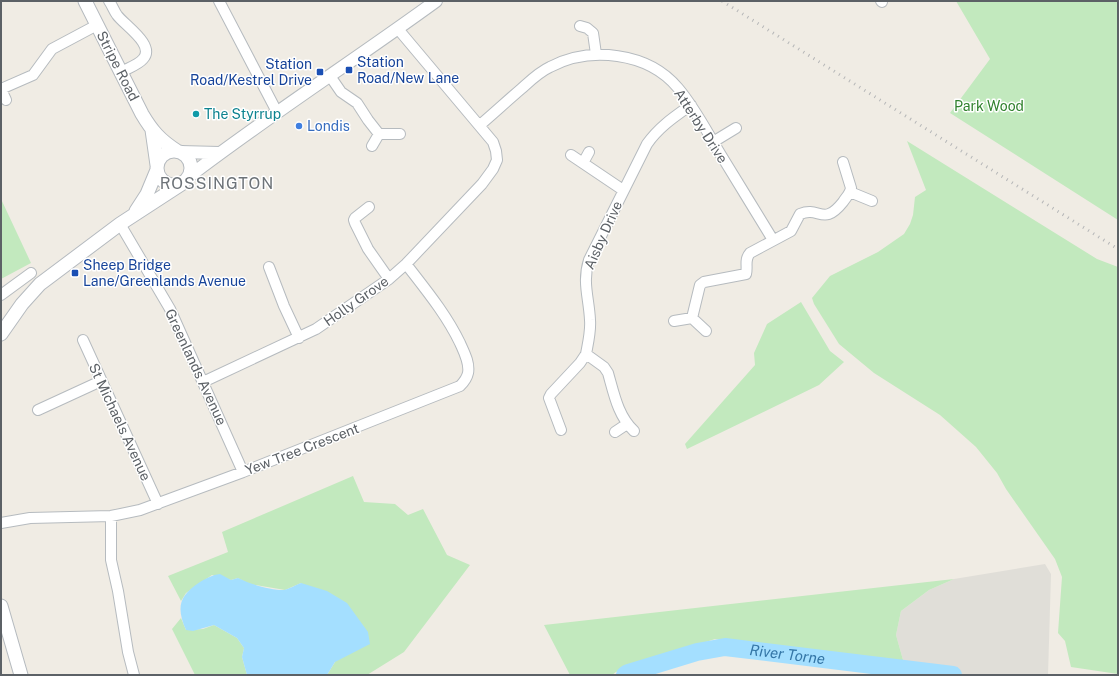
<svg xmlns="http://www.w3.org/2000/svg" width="1119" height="676" font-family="'Public Sans',sans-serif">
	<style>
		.industrial { fill: #e0ded8 }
		.green { fill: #c2e9be }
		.water { fill: #a4dfff }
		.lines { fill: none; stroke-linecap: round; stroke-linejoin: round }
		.river { stroke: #a4dfff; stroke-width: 18 }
		.minor-casing { stroke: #b6bbbf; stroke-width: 12 }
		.tertiary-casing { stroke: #b6bbbf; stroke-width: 14 }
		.secondary-casing { stroke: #b5babf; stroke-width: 15 }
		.minor { stroke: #fff; stroke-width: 10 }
		.tertiary { stroke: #fff; stroke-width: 12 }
		.secondary { stroke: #fff; stroke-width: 13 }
		.rail { stroke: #b5b6b7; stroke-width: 3; stroke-dasharray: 1 5; stroke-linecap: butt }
		.transit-dot { fill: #1a4fb4; stroke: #fff; stroke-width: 1.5 }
		.culture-dot { fill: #0f9aa8; stroke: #fff; stroke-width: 1.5 }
		.shop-dot { fill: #3f7fe0; stroke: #fff; stroke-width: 1.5 }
		.labels { text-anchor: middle; stroke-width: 3; stroke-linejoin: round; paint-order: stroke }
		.transit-label { font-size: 14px; fill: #164399; stroke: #fff; text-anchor: start }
		.street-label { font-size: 14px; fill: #5c6166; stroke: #fff }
		.park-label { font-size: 14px; fill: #31822e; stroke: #fff }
		.culture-label { font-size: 14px; fill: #0d838f; stroke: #fff; text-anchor: start }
		.shop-label { font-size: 14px; fill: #366cbe; stroke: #fff; text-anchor: start }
		.water-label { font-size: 15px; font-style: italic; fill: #3476a7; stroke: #fff }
		.quarter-label { font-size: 16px; letter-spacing: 1px; fill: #6d7378; stroke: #fff }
	</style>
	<rect width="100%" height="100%" fill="#f0ece4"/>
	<!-- industrial -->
	<path class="industrial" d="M1045 564 1051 574 1048 675H970L905 667 896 635 901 611 929 590 954 579Z"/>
	<!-- green -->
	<path class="green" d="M956 1H1118V220L950 113 990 59Z
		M907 141 1097 259 1118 267V674L1071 667 1065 641 1058 633 1062 577 1055 559 1006 489 997 473 976 447 940 415 874 373 839 344 814 304 812 298 830 276 878 252 904 234 910 224 913 215 915 197 926 190Z
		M1 199 31 263 1 279Z
		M801 302 830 351 844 362 819 385 687 449 685 444 755 365 754 353 767 324Z
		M353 476 364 502 395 504 408 515 423 509 447 555 470 565 404 652 367 675H327L335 662 301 583 285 590 249 584 238 578 231 580 212 575 186 593 181 601 168 576 228 552 222 532Z
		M954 579 929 590 901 611 896 635 905 667 715 639 616 672 612 675H570L544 625Z
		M181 618 186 630 203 629 214 625 237 638 244 648 242 657 247 675H195L172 629Z"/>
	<!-- water -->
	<path class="water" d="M220 574 231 580 238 578C250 584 270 590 284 590 289 589 296 585 301 583L327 591 347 603 368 632 370 644 335 662 327 675H247L242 657 244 648 237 638 214 625 193 631 186 630C176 607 179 596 200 582 207 578 212 575 220 574Z"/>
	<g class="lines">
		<!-- river -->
		<path class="river" id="s1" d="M625 675 628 673 697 652 725 647 953 675"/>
		<!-- minor casing -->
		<g class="minor-casing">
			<path id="minor" d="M109 1C112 5 114 11 117 15 124 25 156 45 143 59 138 65 128 68 121 72
				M219 1 277 112
				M881 1 882 2
				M580 26 587 28 593 33 596 54
				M330 76 341 92 357 103 368 120 379 134 372 146
				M1 89 33 75 52 49 97 25
				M1 89 6 100
				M480 125C494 113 507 101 521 89 530 81 539 72 550 67 590 46 648 52 678 88 695 108 707 132 721 155 738 183 756 212 773 240
				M379 134H400
				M713 142 736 128
				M571 155 623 190
				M583 163 589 152
				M850 192 872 201
				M369 207 355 218 354 220 355 223 368 249 389 279
				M120 224 170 309 243 472
				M269 267 284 306 299 338
				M1 295 31 273
				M692 318 700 285 704 282 746 274C748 266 744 260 750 253L791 231 800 214C820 206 823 227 843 202 846 197 850 194 851 188L843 162
				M674 321 692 318 706 331
				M83 340 158 504
				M203 382 316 329 389 279 406 264 482 184 493 169 497 160 496 151 493 142 398 29
				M38 410 101 381
				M561 430 549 398 551 394 580 363 586 354
				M634 431C618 416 614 394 608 373L604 367 586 354C588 343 591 331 590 320 589 298 582 282 589 260L647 144C659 127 674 117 691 105
				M615 432 627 424
				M111 516V560L118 591 128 652 134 675
				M1 523 30 518 111 516 140 510 243 472 460 386C464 382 467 378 468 373 470 363 464 352 460 343 446 314 426 290 406 264"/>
		</g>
		<!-- tertiary casing -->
		<g class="tertiary-casing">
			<path id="tertiary" d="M180 152 219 153
				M191 175C271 114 355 60 436 1"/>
		</g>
		<!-- secondary casing -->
		<g class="secondary-casing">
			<path id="secondary" d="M85 1 142 114C152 131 160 140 177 151
				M152 130 157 165
				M157 168a17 17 0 1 1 34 0a17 17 0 1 1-34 0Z
				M136 211 147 194 157 170
				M1 334 22 304 40 284 120 224 183 183
				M1 606 21 675"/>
		</g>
		<!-- minor -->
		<use href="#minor" class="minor"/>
		<!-- tertiary -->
		<use href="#tertiary" class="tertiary"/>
		<!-- secondary -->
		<use href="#secondary" class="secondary"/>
		<!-- rail -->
		<path class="rail" d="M722 1 1118 249"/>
	</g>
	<!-- markers -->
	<g class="transit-dot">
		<rect x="345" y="66" width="8" height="8" rx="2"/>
		<rect x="316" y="68" width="8" height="8" rx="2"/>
		<rect x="71" y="269" width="8" height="8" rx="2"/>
	</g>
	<circle class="culture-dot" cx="196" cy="114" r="4"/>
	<circle class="shop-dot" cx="299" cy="126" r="4"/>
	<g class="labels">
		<!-- transit labels -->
		<g class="transit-label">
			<text x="357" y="67">Station<tspan x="357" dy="16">Road/New Lane</tspan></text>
			<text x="312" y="69" text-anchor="end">Station<tspan x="312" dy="16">Road/Kestrel Drive</tspan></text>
			<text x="83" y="270">Sheep Bridge<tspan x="83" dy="16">Lane/Greenlands Avenue</tspan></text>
		</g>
		<!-- street labels -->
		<g class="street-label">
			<text transform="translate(118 66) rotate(63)" y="5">Stripe Road</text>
			<text transform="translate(701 126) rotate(57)" y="5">Atterby Drive</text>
			<text transform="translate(603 235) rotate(-66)" y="5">Aisby Drive</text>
			<text transform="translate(356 301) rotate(-35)" y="5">Holly Grove</text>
			<text transform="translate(196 367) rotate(65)" y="5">Greenlands Avenue</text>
			<text transform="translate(120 422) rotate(65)" y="5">St Michaels Avenue</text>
			<text transform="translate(302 449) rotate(-21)" y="5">Yew Tree Crescent</text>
		</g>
		<!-- park labels -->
		<g class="park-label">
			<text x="989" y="111">Park Wood</text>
		</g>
		<!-- culture labels -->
		<g class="culture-label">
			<text x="204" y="119">The Styrrup</text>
		</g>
		<!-- shop labels -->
		<g class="shop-label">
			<text x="307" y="131">Londis</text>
		</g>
		<!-- water labels -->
		<g class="water-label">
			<text dy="5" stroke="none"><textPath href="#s1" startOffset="167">River Torne</textPath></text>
		</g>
		<!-- quarter labels -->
		<g class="quarter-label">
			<text x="217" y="189">ROSSINGTON</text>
		</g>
	</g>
	<!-- border -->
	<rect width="1119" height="676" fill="none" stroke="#5c6166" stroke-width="4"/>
</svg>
